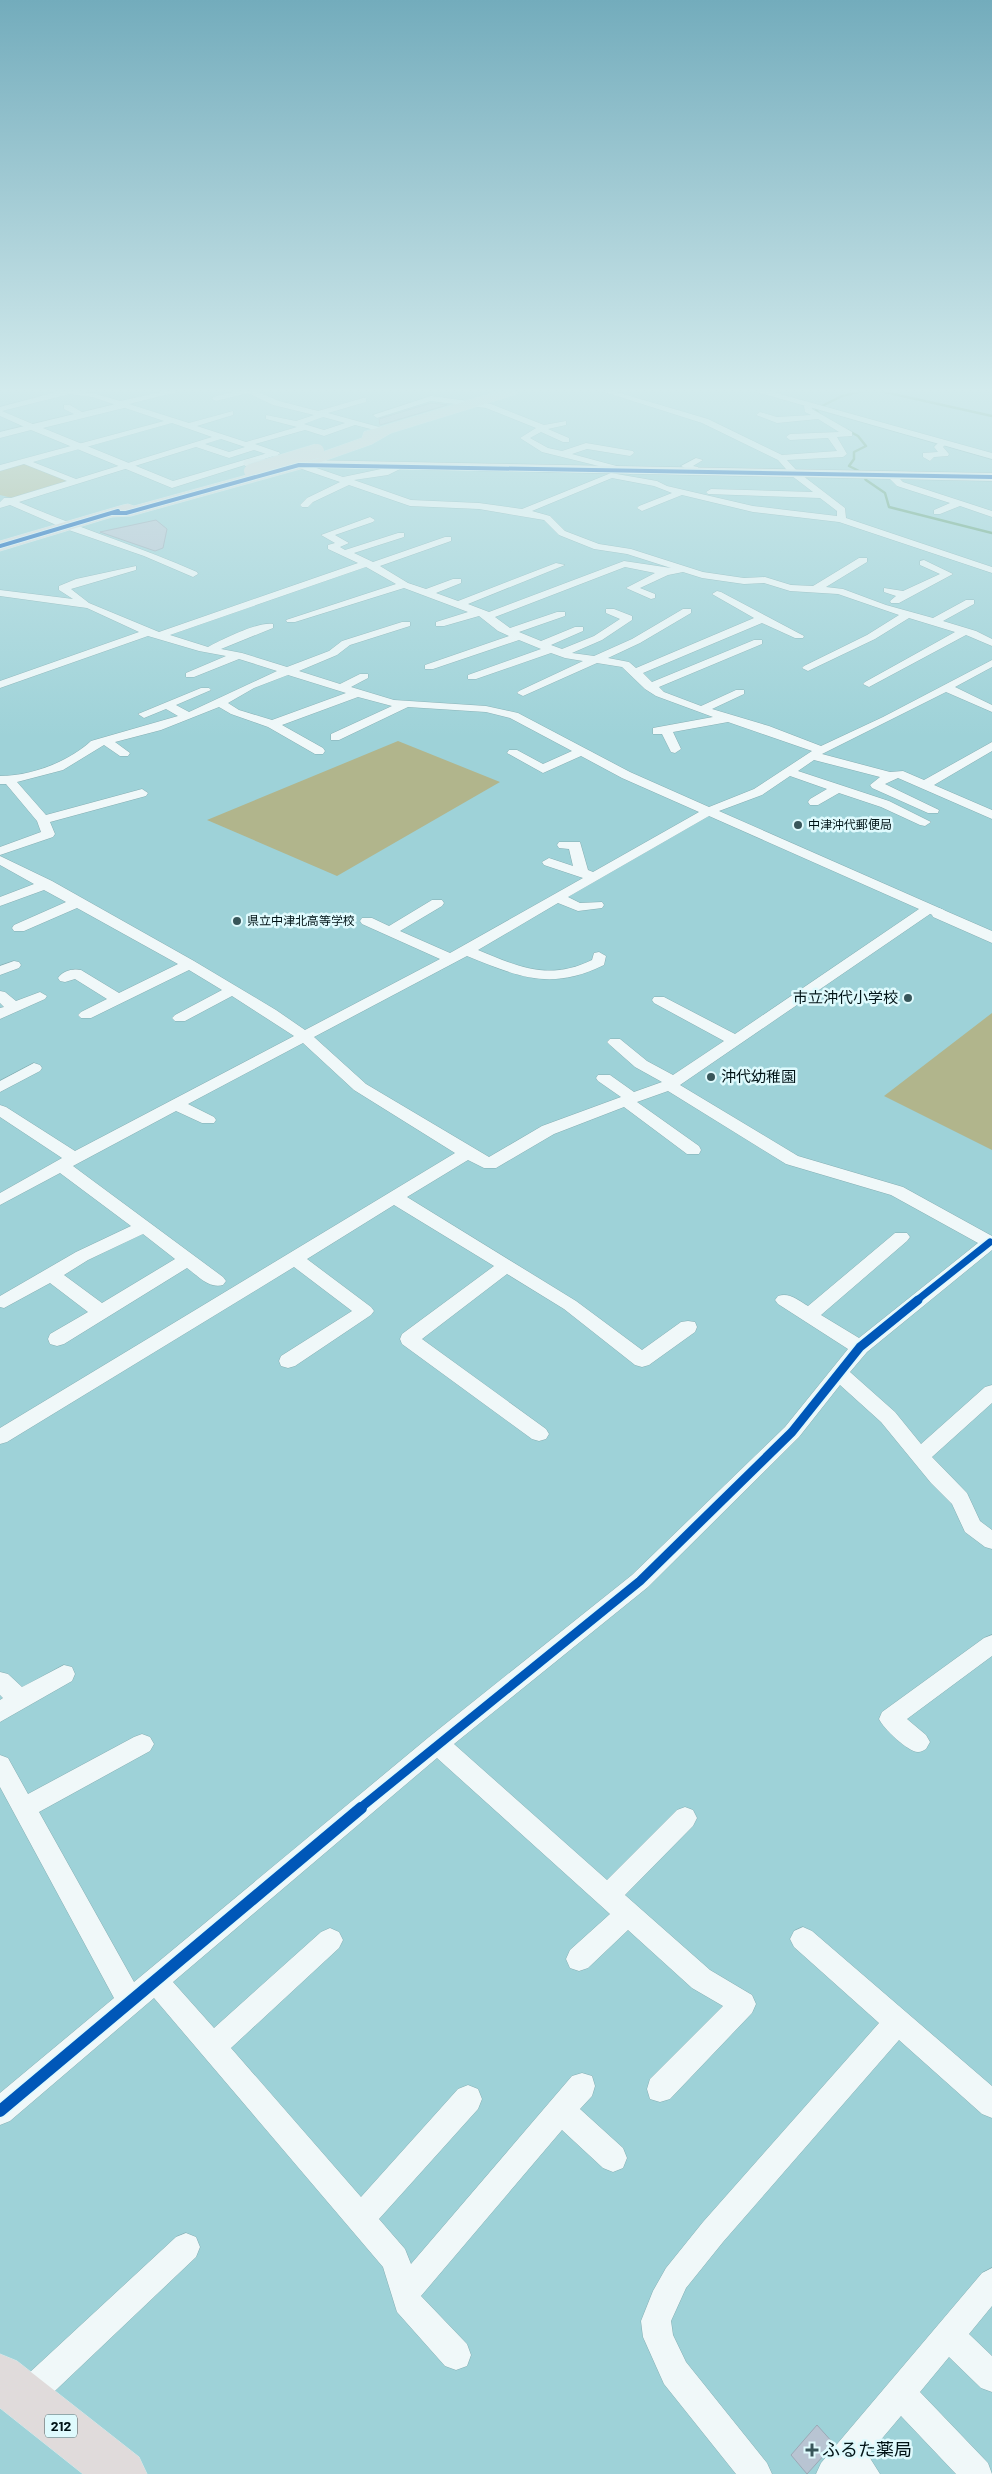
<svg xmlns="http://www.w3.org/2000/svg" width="992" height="2474" font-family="Barlow,'Noto Sans JP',sans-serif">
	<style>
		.green { fill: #b1b58c }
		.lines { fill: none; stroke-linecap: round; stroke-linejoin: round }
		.stream { stroke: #65a17a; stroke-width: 2.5 }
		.building { fill: #b8c4d2; stroke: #9ba9b6 }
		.minor-casing { stroke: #84aeb3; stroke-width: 1 }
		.tertiary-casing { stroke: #84aeb3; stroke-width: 1 }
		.secondary-casing { stroke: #84aeb3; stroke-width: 1 }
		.trunk-casing { stroke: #d3ebed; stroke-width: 1 }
		.minor { fill: #f0f8f9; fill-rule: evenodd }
		.tertiary { fill: #f0f8f9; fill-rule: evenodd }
		.secondary { fill: #eaedee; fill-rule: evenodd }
		.trunk { fill: #e0dbdb; fill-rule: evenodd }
		.trunk-bridge-casing { stroke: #d3ebed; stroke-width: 15; stroke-linecap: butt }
		.trunk-bridge { stroke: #e0dbdb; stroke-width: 14 }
		.cycleway-far3-casing { stroke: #dffafd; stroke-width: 5.5 }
		.cycleway-far2-casing { stroke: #dffafd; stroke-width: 10 }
		.cycleway-far1-casing { stroke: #dffafd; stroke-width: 12 }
		.cycleway-casing { stroke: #dffafd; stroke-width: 15 }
		.cycleway-far3 { stroke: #0057b8; stroke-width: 4 }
		.cycleway-far2 { stroke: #0057b8; stroke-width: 7 }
		.cycleway-far1 { stroke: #0057b8; stroke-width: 9 }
		.cycleway { stroke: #0057b8; stroke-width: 12 }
		.poi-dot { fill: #38565a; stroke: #dffafd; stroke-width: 2 }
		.labels { text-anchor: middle; stroke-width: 5; stroke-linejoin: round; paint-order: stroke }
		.far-poi-label { font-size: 12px; fill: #011316; stroke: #dffafd; text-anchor: start }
		.shield { fill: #dffafd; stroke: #44585b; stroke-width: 1 }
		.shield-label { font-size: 14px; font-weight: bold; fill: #011316 }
		.poi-label { font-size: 15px; fill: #011316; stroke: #dffafd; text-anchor: end }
		.near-poi-label { font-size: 18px; fill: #011316; stroke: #dffafd; text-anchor: start }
	</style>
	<rect width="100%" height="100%" fill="#9ed2d8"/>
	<!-- green -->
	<path class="green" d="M20 464H28L68 481 16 499 0 495V469Z
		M398 741 500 782 337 876 207 820Z
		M992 1013V1150L884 1096Z"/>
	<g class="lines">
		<!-- stream -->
		<path class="stream" d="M880 391 992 416
			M820 415 816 410 818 408 842 396 863 391
			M847 430 858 436 866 446 854 452V459L849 466 861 472 866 480 885 493 889 507 992 533"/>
	</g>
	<!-- building -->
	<path class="building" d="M431 403 447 405 380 425 379 419Z
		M156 520 167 529 163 548 155 551 100 532Z
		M817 2425 834 2444 807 2474 791 2455Z"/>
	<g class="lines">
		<!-- minor casing -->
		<g class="minor-casing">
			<path id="minor" d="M60 391 93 393 120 401 166 391H181L129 404 189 423 233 411V415L197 426 246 442 297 427 266 419V415L296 421 314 415 273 405 248 393 216 401 212 399 213 397 237 391H256L279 401 318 411 363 398H366V402L328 413 390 430 386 433 355 425 324 436 305 430 255 444 278 452V456L275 457 254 450 229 458 196 447 19 502C78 528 138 546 197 572L198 574 193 577 144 556 63 528 10 505 0 508V502L4 498H11L67 481 24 464 0 471V465L164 421 92 397 70 394 2 411 35 425V429H29L0 416V407ZM323 417 345 423 324 430 304 424ZM172 423 212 437 76 479 33 462ZM221 439 245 447 229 452 205 444Z
				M601 391H613L708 419 782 455 837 451 828 438 790 440 786 437 790 434 839 432 818 419 777 423 756 415 760 412 777 417 811 415 805 412 804 406 811 404 812 409 852 432V436L837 437 847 454 843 457 787 460 798 472 845 508 846 518 992 567V573L839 522 753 512 682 495 642 511 637 508 639 506 672 493 654 486 612 478 532 511 550 516 565 531 599 544 631 549 703 572 744 578 765 577 791 585 813 586 859 558H867V562L826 587 843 589 886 605 933 618 966 600H974V604L943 621 976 631 992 639V646L966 635 869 687 863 684 865 682 955 632 909 618 875 639 808 671 802 668 804 666 867 635 899 615 838 594 790 591 764 583 744 584 702 578 683 572 668 575 640 588 655 594V598L651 599 626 588 655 573 625 567 495 617 510 628 557 612H565V616L519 632 541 641 575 627H583V631L551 645 562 649 594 636 620 619 606 613V609H614L632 616V620L602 640 572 653 594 656 632 639 683 609H691V613L640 643 608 658 629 662 636 668 754 618 712 594 717 591 721 592 804 636 803 638H795L762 623 643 673 652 682 754 640H762V644L659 687 664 692 701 706 736 690H744V694L712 709 769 726 821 746 883 717 992 660V667L955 687 992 705V712L946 692 822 754 890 772 903 771 924 780 992 742V751L934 785 992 810V819L898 778 885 784 939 810 938 813H928L872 788 870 785 880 777 814 760 798 771 889 801 931 822 925 826 920 825 881 807 839 793 818 805H810L808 802 810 799 827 789 790 776 762 795 719 811 944 910 946 913 939 917 930 914 680 1085 798 1156 903 1187 992 1236V1250L867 1352 850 1372 895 1412 921 1444 985 1387 992 1385V1403L932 1457 967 1493 980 1521 992 1530V1549L985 1547 965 1532 952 1504 931 1483 881 1422 840 1385 799 1437 648 1587 454 1744 607 1880 677 1810 685 1807 693 1810 697 1818 693 1826 625 1895 710 1970 752 1995 756 2004 752 2013 670 2099 660 2102 650 2099 647 2089 650 2079 723 2006 692 1988 628 1930 588 1968 579 1971 570 1968 566 1959 570 1950 610 1914 437 1758 173 1982 214 2028 321 1932 330 1928 339 1932 343 1940 339 1948 231 2048 361 2197 458 2089 468 2085 478 2089 482 2099 478 2109 379 2219 405 2249 411 2264 572 2076 582 2073 592 2076 595 2086 592 2096 580 2109 623 2148 627 2158 623 2168 613 2172 603 2168 562 2130 421 2296 467 2344 471 2355 467 2366 456 2370 445 2366 397 2312 383 2267 154 1998 10 2121 0 2125V2093L114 1998 0 1787V1755L8 1758 28 1794 134 1737 142 1734 150 1737 154 1744 150 1751 39 1812 134 1982 429 1737 632 1575 785 1427 848 1349 778 1304 775 1300 778 1296C789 1292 798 1300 808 1306L895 1233H907L910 1237 907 1241 821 1315 859 1338 978 1243 891 1195 786 1164 668 1091 637 1102 699 1146 701 1150 699 1154H687L624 1107 554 1134 496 1168H484L468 1160 407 1197 576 1301 642 1350 681 1322 688 1321 695 1322 697 1327 695 1332 649 1365 642 1367 635 1365 564 1309 507 1274 422 1339 546 1429 549 1434 546 1439 539 1441 532 1439 402 1344 400 1339 402 1334 494 1266 394 1205 307 1259 371 1307 374 1311 371 1315 295 1366 288 1368 281 1366 279 1361 281 1356 352 1311 294 1267 7 1442 0 1444V1428L455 1153 354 1090 303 1043 188 1104 214 1117 216 1120 214 1123H202L176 1111 73 1166 223 1277 226 1281 223 1285C209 1289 198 1276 187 1268L64 1344 57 1346 50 1344 48 1339 50 1334 88 1312 50 1283 4 1308 0 1307V1296L76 1252 131 1226 60 1173 0 1205V1193L62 1158 0 1117V1105L6 1107 75 1151 294 1036 232 996 185 1021H175L172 1018 175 1015 222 990 189 970 91 1018H81L78 1015 81 1012 107 999 75 979 65 982 60 981 58 978C62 971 73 968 81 970L119 993 178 964 77 908 24 931H14L12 928 14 925 66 902 44 890 0 906V897L34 884 0 865V856L52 881 194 961 276 1010 305 1030 440 959 362 924 360 921 362 918H372L389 926 432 900H442L444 903 442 906 400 931 450 953 583 878 544 865 542 862 549 858 573 866 569 849 559 848 557 845 559 842H580L588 870 593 872 699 812 622 778 581 756 543 773 507 753 509 750H517L543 764 572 751 510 718 486 712 408 707 339 740H331V734L392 706 358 697 282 725 323 748 325 751 323 754H315L268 727 231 714 219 707 161 730 115 742 130 753 128 756H120L104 745 63 770 17 782 46 815 142 789 148 793 146 796 50 822 55 834 53 837 0 855V847L41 832 37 821 6 784H0V776C31 776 68 762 91 741L178 716 166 709 144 718 138 714 201 688H209L211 690 176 705 189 712 277 671 239 659 194 677H186V673L226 656 199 651 148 636 0 688V681L139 632 87 608 0 596V590L73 599 59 590V586L76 579 136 566V570L71 589 89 603 159 632 358 563 328 549V545L335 543 321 535 370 517 375 520 373 522 335 535 349 543 340 547 345 550 398 533H404V537L354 553 373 562 445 537H451V541L380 566 408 583 426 589 453 579H461V583L436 593 458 601 556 563 565 565 468 604 489 612 624 561 671 568 627 554 594 549 559 535 544 520 479 509 410 506 349 485 313 502 308 507H302L300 505 307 498 340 482 296 467V463L299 462 343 477 400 465V469L388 475 354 480 411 500 479 503 522 509 611 473 657 481 667 486 753 506 837 516V511L820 498 708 494 706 492 711 489 813 492 792 476 778 460 702 423ZM366 567 396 584 286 620 287 622H295L404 588 468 612 436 622V626H444L479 616 498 631 509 636 425 665V669H433L519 640 541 649 468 675V679H476L551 653 565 658 583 661 519 691 517 693 523 696 597 663 622 667 645 689 656 696 713 717 653 728V734H662L671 752 675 753 681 749 673 732 728 722 812 751 754 789 709 807 630 772 518 713 486 706 394 700 351 687 368 678V674H360L340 684 299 671 337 655 350 645 410 626V622H402L342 641 329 651 287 667 242 653 221 649 273 628V624C259 621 221 640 208 647L170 635ZM288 675 346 693 272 720 239 710 228 703 254 688ZM709 816 919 909 735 1034 664 997H654L652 1000 654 1003 724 1041 673 1075 647 1061 620 1039H610L607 1042 610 1045 635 1067 662 1082 634 1092 610 1075H598L596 1078 598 1081 621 1097 542 1126 489 1157 366 1084 314 1037 467 956C519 977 551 991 604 965L606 956 599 952 594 953 592 960C549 981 519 967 478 950L558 903 578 911 602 908 604 905 602 902 580 903 568 897ZM143 1234 175 1259 102 1303 64 1275 88 1260Z
				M431 396 491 404 544 425 566 421V425L548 429 569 438V442H563L541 432 530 438 548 448 562 451 586 443 633 451 634 453 630 456 587 449 572 454 635 471 631 474 542 452 520 438 536 428 486 408 431 401 377 418 373 415Z
				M64 405H70L87 415 80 417 64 409Z
				M940 441 947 443 943 447 949 454 948 456 934 457 930 461 923 457V453L938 452 934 447Z
				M696 458 703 460 693 466 698 467 699 474H693L691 471 681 466Z
				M889 474H895L903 482 992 511V517L960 506 940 514H934V510L950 503 897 486 887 476Z
				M924 560 953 574 899 603H891L890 601 896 596 884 592V588L903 591 940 574 920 565V561Z
				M14 961 19 962 21 965 19 968 0 975V966Z
				M0 991 5 992 16 1001 40 992 47 996 45 999 0 1019V1008L4 1007 0 1003Z
				M34 1063 40 1065 42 1068 40 1071 0 1092V1081Z
				M992 1635V1656L907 1719 926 1735 930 1742 926 1749C924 1750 921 1752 918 1752 908 1752 883 1728 879 1719L882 1712 984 1638Z
				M64 1665 72 1667 75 1674 72 1681 0 1722V1700L3 1698 0 1695V1672L8 1674 22 1687Z
				M803 1927 812 1931 992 2086V2118L982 2114 899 2040 723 2242 686 2288 671 2321 673 2335 686 2362 767 2463 772 2474H736L664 2384 643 2337 641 2321 653 2291 666 2268 703 2222 879 2023 794 1947 790 1939 794 1931Z
				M186 2233 196 2237 200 2247 196 2257 37 2408 26 2412 15 2408 11 2397 15 2386 176 2237Z
				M992 2268V2306L969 2334 992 2356V2392L981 2388 949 2357 920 2392 988 2463 992 2474H956L901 2416 868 2455 880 2474H816L821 2463 982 2273Z"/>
		</g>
		<!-- tertiary casing -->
		<g class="tertiary-casing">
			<path id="tertiary" d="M753 391H769L992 453V459Z
				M124 402 129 405 128 407 43 428 173 481 271 452H279L280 454 172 488 31 430 0 438V432Z
				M939 908 992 931V943L933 917 931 913 933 909Z"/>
		</g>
		<!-- secondary casing -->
		<g class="secondary-casing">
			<path id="secondary" d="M249 459 992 473V481L245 466 243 463 245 460Z"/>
		</g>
		<!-- trunk casing -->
		<g class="trunk-casing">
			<path id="trunk" d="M499 391H518L517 394 391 433 372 444 304 468 131 516 112 517 0 551V541L123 505 128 504 134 506 294 462 362 438 364 432Z
				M0 2354 17 2361 139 2457 147 2474H83L0 2408Z"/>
		</g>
		<!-- minor -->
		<use href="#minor" class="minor"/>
		<!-- tertiary -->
		<use href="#tertiary" class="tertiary"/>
		<!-- secondary -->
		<use href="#secondary" class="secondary"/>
		<!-- trunk -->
		<use href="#trunk" class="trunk"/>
		<!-- trunk-bridge casing -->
		<g class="trunk-bridge-casing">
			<path id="trunk-bridge" d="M251 471 317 451"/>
		</g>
		<!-- trunk-bridge -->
		<use href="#trunk-bridge" class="trunk-bridge"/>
		<!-- cycleway-far3 casing -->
		<g class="cycleway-far3-casing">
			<path id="cycleway-far3" d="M111 513H126L299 465 992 477
				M0 546 118 511"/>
		</g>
		<!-- cycleway-far2 casing -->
		<g class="cycleway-far2-casing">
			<path id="cycleway-far2" d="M916 1301 990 1242"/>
		</g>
		<!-- cycleway-far1 casing -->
		<g class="cycleway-far1-casing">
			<path id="cycleway-far1" d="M359 1809 640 1581 792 1432 860 1347 918 1300"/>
		</g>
		<!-- cycleway casing -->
		<g class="cycleway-casing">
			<path id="cycleway" d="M0 2111 361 1808"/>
		</g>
		<!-- cycleway-far3 -->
		<use href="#cycleway-far3" class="cycleway-far3"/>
		<!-- cycleway-far2 -->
		<use href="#cycleway-far2" class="cycleway-far2"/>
		<!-- cycleway-far1 -->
		<use href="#cycleway-far1" class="cycleway-far1"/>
		<!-- cycleway -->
		<use href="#cycleway" class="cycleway"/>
	</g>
	<!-- sky -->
	<linearGradient id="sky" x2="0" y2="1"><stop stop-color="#73acbc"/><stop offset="0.53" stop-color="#d3ebed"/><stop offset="1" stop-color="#d3ebed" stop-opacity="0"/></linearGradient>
	<rect width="992" height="737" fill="url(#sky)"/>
	<!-- markers -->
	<g class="poi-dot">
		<circle cx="798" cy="825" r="5"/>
		<circle cx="237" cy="921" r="5"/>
		<circle cx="908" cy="998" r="5"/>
		<circle cx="711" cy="1077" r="5"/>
		<path d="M809.5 2442.5h5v5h5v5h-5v5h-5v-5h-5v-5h5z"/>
	</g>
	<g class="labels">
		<!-- far-poi labels -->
		<g class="far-poi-label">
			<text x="808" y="829">中津沖代郵便局</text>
			<text x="247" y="925">県立中津北高等学校</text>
		</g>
		<!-- shield labels -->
		<rect class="shield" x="45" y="2414.5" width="32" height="23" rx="4"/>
		<g class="shield-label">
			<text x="61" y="2431">212</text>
		</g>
		<!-- poi labels -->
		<g class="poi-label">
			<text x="898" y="1003">市立沖代小学校</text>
			<text x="721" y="1082" text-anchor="start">沖代幼稚園</text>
		</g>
		<!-- near-poi labels -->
		<g class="near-poi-label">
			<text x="822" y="2456">ふるた薬局</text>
		</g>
	</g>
</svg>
